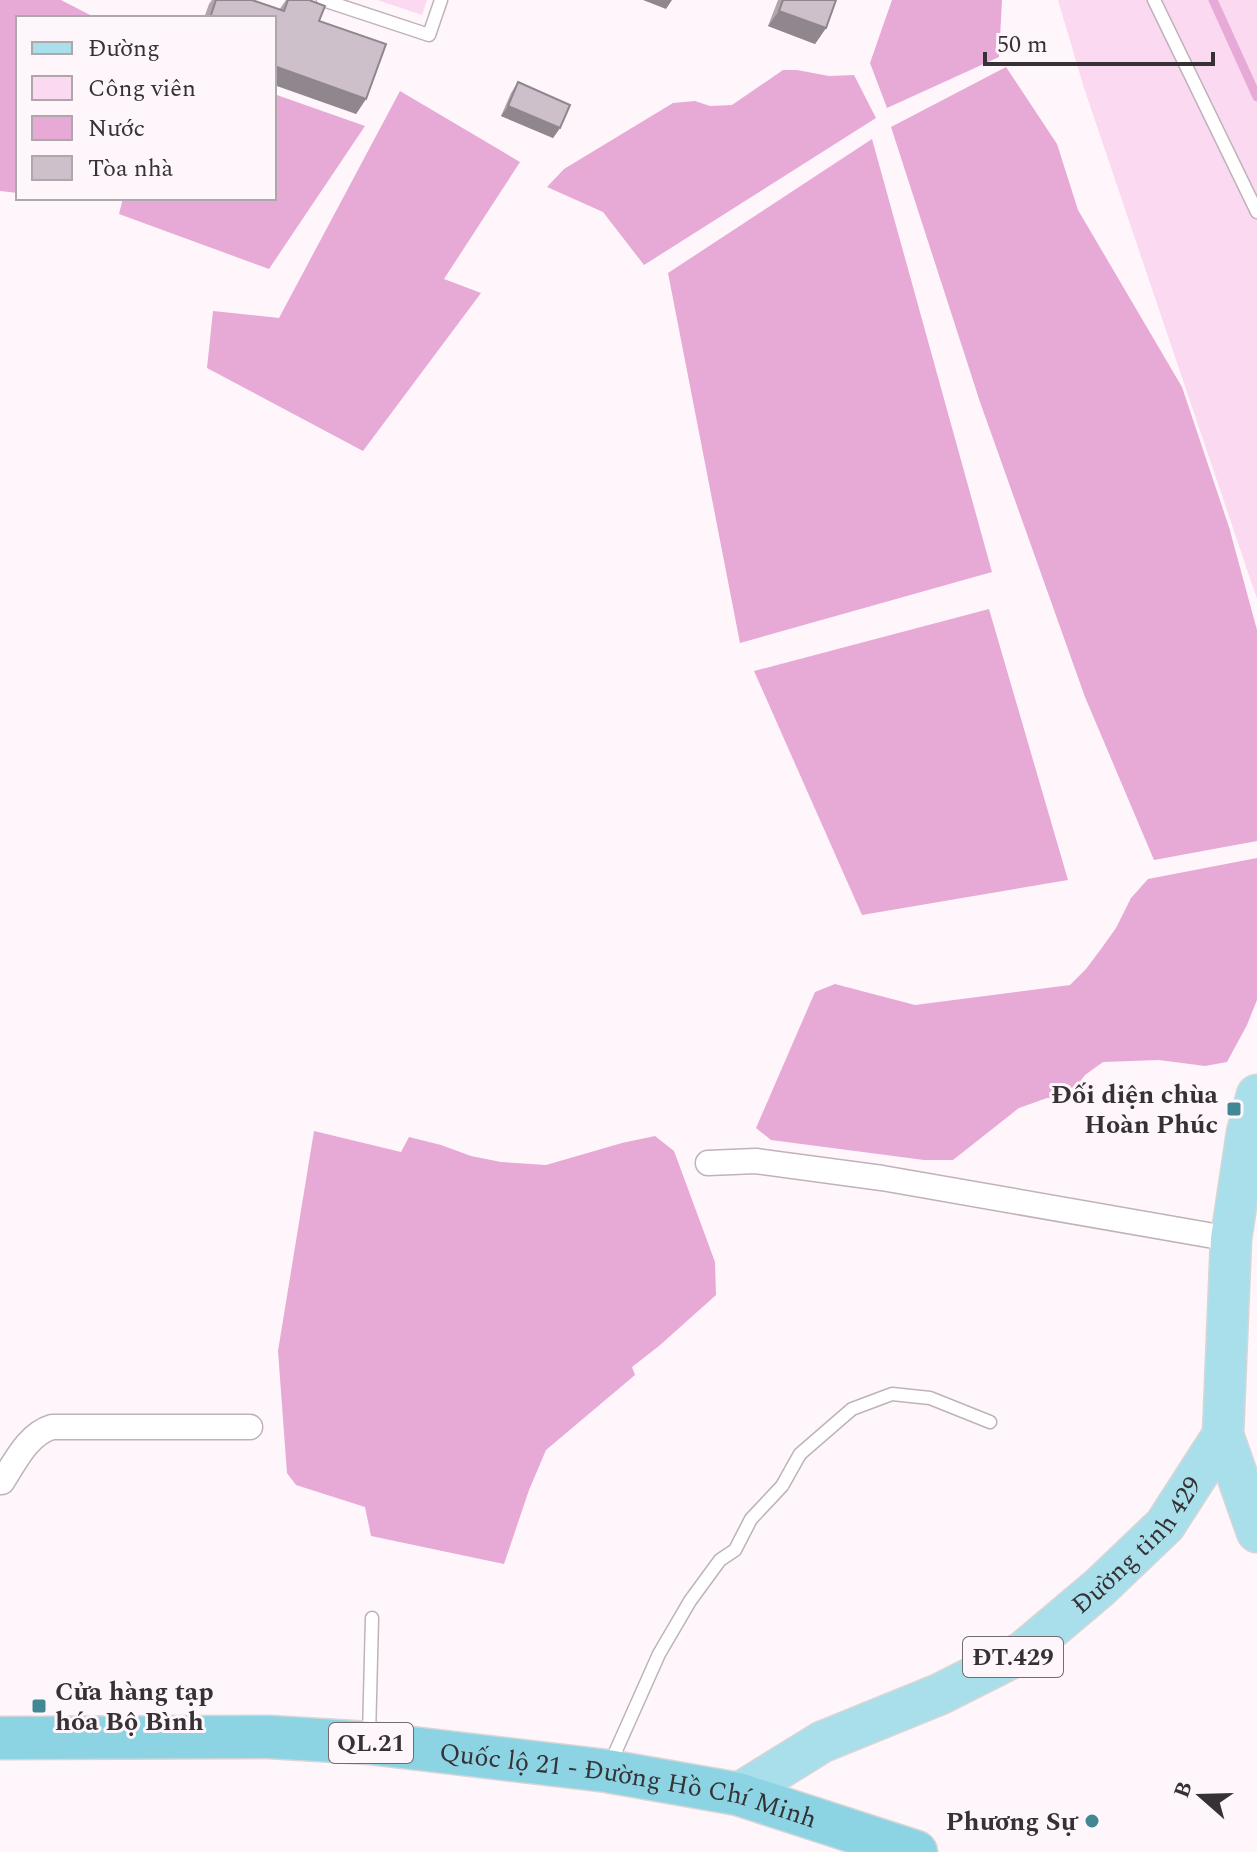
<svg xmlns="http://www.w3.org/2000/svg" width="1257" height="1852" font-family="Spectral,serif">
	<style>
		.green { fill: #fbd9f1 }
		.water { fill: #e7a9d6 }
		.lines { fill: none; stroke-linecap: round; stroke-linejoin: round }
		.stream { stroke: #e7a9d6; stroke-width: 9 }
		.service-casing { stroke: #bfb2bb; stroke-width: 15 }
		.minor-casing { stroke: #bfb2bb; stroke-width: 27 }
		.primary-casing { stroke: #d7d6d7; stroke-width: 43 }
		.trunk-casing { stroke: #d7d6d7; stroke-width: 45 }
		.service { stroke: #fff; stroke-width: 12 }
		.minor { stroke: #fff; stroke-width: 24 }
		.primary { stroke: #a9dfea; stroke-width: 40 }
		.trunk { stroke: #8cd4e3; stroke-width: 42 }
		.wall { fill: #b1a5ae }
		.shaded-wall { fill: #90868d }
		.building { fill: #cec0ca; stroke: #90868d; stroke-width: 2 }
		.poi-dot { fill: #428794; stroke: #fef6fb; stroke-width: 3 }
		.labels { text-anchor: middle; stroke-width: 6; stroke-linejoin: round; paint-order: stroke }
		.shield { fill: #fef6fb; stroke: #726c70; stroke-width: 2 }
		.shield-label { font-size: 24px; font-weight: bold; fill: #363135 }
		.poi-label { font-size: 26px; font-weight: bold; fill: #363135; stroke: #fef6fb; text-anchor: end }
		.street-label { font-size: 26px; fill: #363135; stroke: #fef6fb }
	</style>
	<rect width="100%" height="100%" fill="#fef6fb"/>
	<!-- green -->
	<path class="green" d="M377 0H427L422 15Z
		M1058 0H1257V599L1084 88Z"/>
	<!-- water -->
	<path class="water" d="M0 0H61L96 18H18V193L0 191Z
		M892 0H1002L999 57 887 108 870 63Z
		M1006 67 1057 144 1078 210 1182 387 1229 527 1257 630V841L1154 860 1085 697 980 402 891 127Z
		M783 70H797L829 76 854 75 876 118 644 265 603 212 547 187 564 169 673 103 695 101 710 106 732 105Z
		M400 91 520 162 444 279 481 293 363 451 207 368 213 311 279 318Z
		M274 94 365 126 269 269 119 214 123 198H274Z
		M872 139 992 572 740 643 668 273Z
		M989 609 1068 880 862 915 754 671Z
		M1257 858V1000L1247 1025 1227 1062 1205 1066 1159 1060 1103 1062 1085 1075 1069 1096 1047 1098 1019 1108 953 1160H924L771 1140 756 1128 815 992 835 984 915 1005 1070 985 1086 969 1101 949 1116 928 1131 898 1148 879Z
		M314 1131 401 1152 409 1137 441 1145 471 1156 501 1162 546 1165 622 1143 655 1136 674 1151 715 1262 716 1295 659 1346 632 1367 635 1375 546 1450 529 1490 504 1564 371 1536 365 1507 296 1485 287 1473 278 1351Z"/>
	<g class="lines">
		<!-- stream -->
		<path class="stream" d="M1213 0 1257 97"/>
		<!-- service casing -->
		<g class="service-casing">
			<path id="service" d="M323 0 429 35 441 0
				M1154 0 1257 212
				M369 1736 372 1618
				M610 1764 659 1654 690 1601 720 1560 735 1550 751 1519 782 1486 800 1454 852 1409 892 1394 930 1398 990 1422"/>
		</g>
		<!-- minor casing -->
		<g class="minor-casing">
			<path id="minor" d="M708 1163 756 1161 882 1178 1231 1239
				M0 1482H2C15 1462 28 1434 52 1427H250"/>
		</g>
		<!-- primary casing -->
		<g class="primary-casing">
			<g id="primary">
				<path d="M1257 1095 1247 1133 1231 1239 1223 1435 1257 1532"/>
				<path id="s1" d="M738 1794 822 1742 940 1694 1023 1652 1099 1588 1165 1525 1223 1435"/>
			</g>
		</g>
		<!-- trunk casing -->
		<g class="trunk-casing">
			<g id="trunk">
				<path id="s2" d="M0 1738 269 1737 369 1743 607 1771 738 1794 916 1852"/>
			</g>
		</g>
		<!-- service -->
		<use href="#service" class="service"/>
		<!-- minor -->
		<use href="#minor" class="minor"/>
		<!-- primary -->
		<use href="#primary" class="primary"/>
		<!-- trunk -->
		<use href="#trunk" class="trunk"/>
	</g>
	<!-- wall -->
	<path class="wall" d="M212 0H252L279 10 286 0H309L319 21 366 99 356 114 274 18H204L209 4Z
		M778 0H836L826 28 815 44 768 26Z
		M518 82 560 128 553 138 501 116 511 93Z"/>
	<!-- shaded-wall -->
	<path class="shaded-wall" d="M643 0H672L666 9Z
		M779 11 826 28 815 44 768 26Z
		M274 66 366 99 356 114 274 85Z
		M508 106 560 128 553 138 501 116Z"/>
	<!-- building -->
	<path class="building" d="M216 0H252L284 11 288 0H309L325 6 319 21 386 44 366 99 274 66V18H210Z
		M783 0H836L826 28 779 11Z
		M518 82 570 105 560 128 508 106Z"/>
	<!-- markers -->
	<g class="poi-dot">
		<rect x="1226" y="1101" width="16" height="16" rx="4"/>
		<rect x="31" y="1698" width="16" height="16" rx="4"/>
		<circle cx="1092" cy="1821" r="8"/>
	</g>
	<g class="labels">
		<!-- shield labels -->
		<g class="shield">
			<rect x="963" y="1637" width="100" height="40" rx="6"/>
			<rect x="329" y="1723" width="84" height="40" rx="6"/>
		</g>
		<g class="shield-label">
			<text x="1013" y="1665">ĐT.429</text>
			<text x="371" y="1751">QL.21</text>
		</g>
		<!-- poi labels -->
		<g class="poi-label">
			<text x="1218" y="1103">Đối diện chùa<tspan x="1218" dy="30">Hoàn Phúc</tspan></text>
			<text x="55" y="1700" text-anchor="start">Cửa hàng tạp<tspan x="55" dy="30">hóa Bộ Bình</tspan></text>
			<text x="1076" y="1830">Phương Sự</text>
		</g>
		<!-- street labels -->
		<g class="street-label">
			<text dy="9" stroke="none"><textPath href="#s1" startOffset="476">Đường tỉnh 429</textPath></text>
			<text dy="9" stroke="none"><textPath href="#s2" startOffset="632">Quốc lộ 21 - Đường Hồ Chí Minh</textPath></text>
		</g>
	</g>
	<!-- legend -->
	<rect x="16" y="16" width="260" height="184" fill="#fef6fb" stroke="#aea7ac" stroke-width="2"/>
	<rect x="32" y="42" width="40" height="12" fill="#a9dfea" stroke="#aea7ac" stroke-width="2"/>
	<text x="88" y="56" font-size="24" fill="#363135">Đường</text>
	<rect x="32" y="76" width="40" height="24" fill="#fbd9f1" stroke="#aea7ac" stroke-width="2"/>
	<text x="88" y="96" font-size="24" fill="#363135">Công viên</text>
	<rect x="32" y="116" width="40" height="24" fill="#e7a9d6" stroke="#aea7ac" stroke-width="2"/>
	<text x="88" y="136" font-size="24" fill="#363135">Nước</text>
	<rect x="32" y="156" width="40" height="24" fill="#cec0ca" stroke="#aea7ac" stroke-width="2"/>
	<text x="88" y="176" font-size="24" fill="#363135">Tòa nhà</text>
	<!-- north arrow -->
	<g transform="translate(1201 1796) rotate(290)" stroke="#fef6fb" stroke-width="6" paint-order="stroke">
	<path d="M0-6L14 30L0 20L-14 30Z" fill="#363135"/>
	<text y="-12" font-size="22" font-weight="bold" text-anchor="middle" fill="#363135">B</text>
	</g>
	<!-- scale -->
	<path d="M985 52v12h228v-12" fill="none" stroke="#363135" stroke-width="4"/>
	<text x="997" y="52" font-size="24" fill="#363135" stroke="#fef6fb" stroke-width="6" paint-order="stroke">50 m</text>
</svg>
